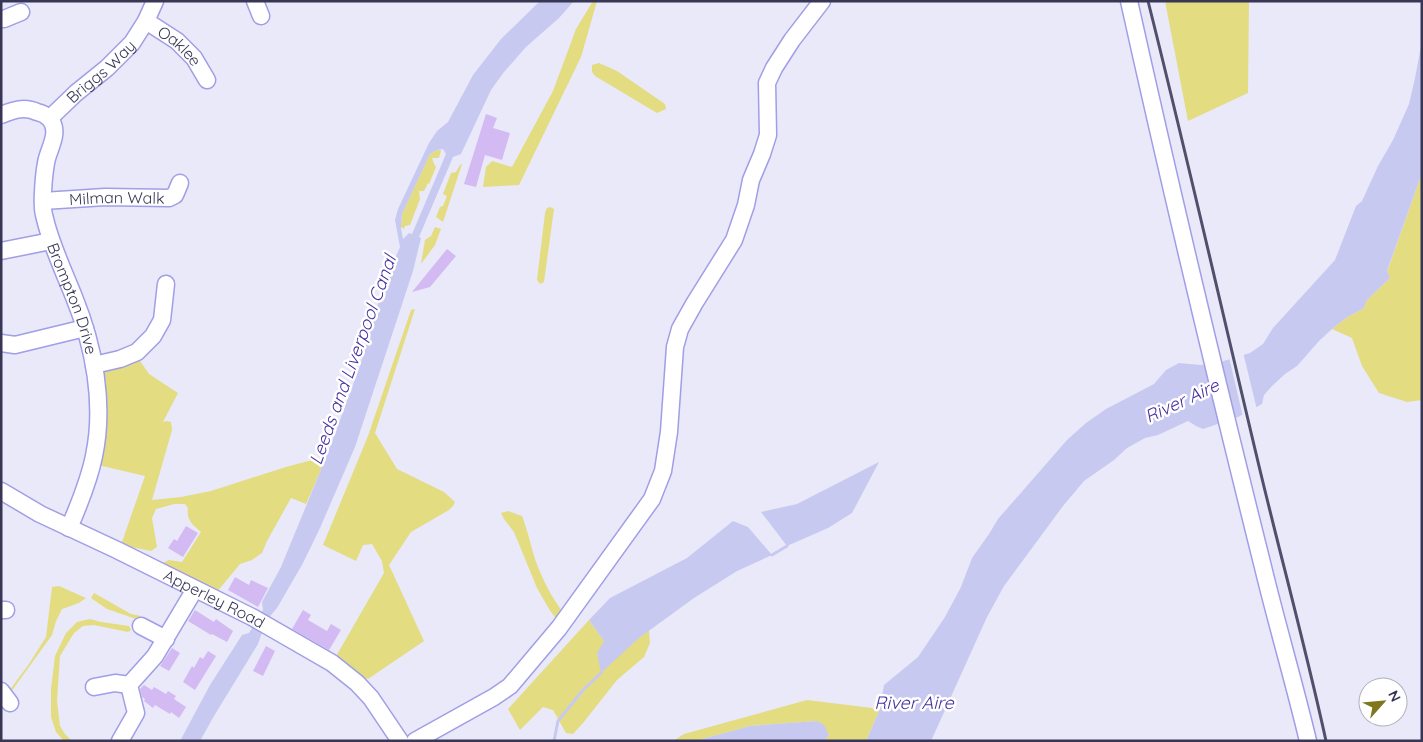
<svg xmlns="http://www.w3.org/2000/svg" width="1423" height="742" font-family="Quicksand,sans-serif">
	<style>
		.green { fill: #e3dc80 }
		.water { fill: #c8c9f1; fill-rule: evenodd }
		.pier { fill: #e9e9f9 }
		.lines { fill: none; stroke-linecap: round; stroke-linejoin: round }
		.stream { stroke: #c8c9f1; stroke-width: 3 }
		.building { fill: #d3baf3 }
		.minor-casing { stroke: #a09ee6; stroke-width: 19 }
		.minor { stroke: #fff; stroke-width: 16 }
		.rail { stroke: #51506c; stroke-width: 3 }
		.labels { text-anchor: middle; stroke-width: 5; stroke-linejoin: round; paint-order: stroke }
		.street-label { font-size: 16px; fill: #373654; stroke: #fff }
		.water-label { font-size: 18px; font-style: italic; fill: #46319f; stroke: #fff }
	</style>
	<rect width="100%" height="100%" fill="#e9e9f9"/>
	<!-- green -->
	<path class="green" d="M593 1H597L581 57 519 185 483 187 486 167 492 161 512 167 553 91 576 29Z
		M1165 1H1249L1248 93 1188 121Z
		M599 63 617 71 665 104 666 109 657 113 595 76 592 72V65Z
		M437 150H441L439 158H432L434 164 436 167 429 184 428 183 424 191H419L420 199 410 225 405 226 404 229 401 227 402 214 427 160 430 154Z
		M462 164 443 222 436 217 440 207 443 206 447 196 443 194 451 173 456 172 460 165Z
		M1422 173V400L1407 402 1379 393 1362 366 1352 338 1332 329 1346 318 1364 308 1367 300 1390 278 1387 272Z
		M550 207 554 209 544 282 540 284 537 280 545 213 547 208Z
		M435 227 441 229 435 245 421 264 425 240 431 236Z
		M415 309 375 433 397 469 444 492 455 502 453 506 449 510 411 532 389 565 424 641 368 679 363 678 335 658 384 573 382 561 372 544 363 545 356 561 323 545 368 436 411 310Z
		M136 355 149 374 178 393 163 422 167 421 171 422 172 430 152 500 181 497 211 491 286 467 327 456 306 504 291 498 267 541 262 553 252 560 240 564 216 593 163 563 169 560 182 562 201 532C193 525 186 520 188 508L185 504H174L156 509 152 518 157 547 151 551 131 547 122 542 145 476 98 465 101 367Z
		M508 511 522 516C528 531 531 547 536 562 543 580 551 596 562 611L557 620 549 609 537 588 514 532 504 519 501 513Z
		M59 586 86 598 79 603 62 609 56 621 52 635 8 696 3 699 29 664 46 637 52 587Z
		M94 593 131 614 141 616 139 620 107 609 91 598Z
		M90 619 101 622 129 626 131 630 128 632 94 625 83 626 74 633 60 656 57 701 60 726 65 734 72 741H64L56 732 51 717V689L55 656 66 633 77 622Z
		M589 620 604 641 639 638 649 630 650 643 644 657 617 680 583 723 573 734 566 733 553 710 543 707 520 730 508 709Z
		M807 700 880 709 866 741H824L829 734 817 721 750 726 695 741H673L684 734Z"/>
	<!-- water -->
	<path class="water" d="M540 1H574L559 18 526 47 504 72 491 90 461 154 453 157 419 237 421 238 413 271 355 447 320 528 303 563 277 608 266 621 258 644 214 716 200 741H180L210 685 242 635 249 633 263 610 262 602 281 567 327 455 360 366 378 304 387 277 400 247 395 220 398 209 429 143 437 131 448 122 473 75 501 39ZM443 149 446 154 412 234 409 233 403 239 401 229 402 214 430 154 437 150Z
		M1422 41V173L1387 271 1390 278 1367 300 1364 308 1346 318 1332 329 1319 341 1297 366 1285 374 1272 386 1264 395 1262 404 1238 417 1203 429 1196 426 1188 421 1158 435 1145 438 1127 448 1114 460 1084 481 1063 506 1004 586 987 617 931 741H866L880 709 884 685 918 657 945 617 961 587 972 558 989 534 998 519 1067 440 1086 423 1106 409 1154 384 1166 370 1179 363 1201 365 1217 363 1250 353 1263 344 1273 328 1335 260 1356 206 1362 201 1378 166 1393 140 1409 104 1415 78Z
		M879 462 852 513 828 528 787 546 761 512 797 504Z
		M733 521 748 527 772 555 737 571 694 598 639 638 601 673 597 653 604 641 589 620 610 598 687 558Z
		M817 721 824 725 829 735 824 741H695L750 726Z"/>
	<!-- pier -->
	<path class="pier" d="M1243 352 1257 410 1243 417 1229 357Z"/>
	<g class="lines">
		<!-- stream -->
		<path class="stream" d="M772 555 787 546
			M554 741 558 721 583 690 601 673"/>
	</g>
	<!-- building -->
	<path class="building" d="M486 114 497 118 493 128 510 133 502 160 485 155 476 187 464 184Z
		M447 249 456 256 430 287 412 292Z
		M186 526 198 533 183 557 168 548 174 539 177 541Z
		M235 577 249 585 251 580 268 588 258 607 228 590Z
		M195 610 214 622 216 619 233 631 227 642 212 634 211 635 188 621Z
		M303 610 311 615 308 620 327 631 331 624 341 630 329 650 292 629Z
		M266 646 275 651 263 676 253 671Z
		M172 648 180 653 169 671 160 666Z
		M208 651 216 656 195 690 183 682 192 666 194 668 200 657 203 659Z
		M144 685 152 690 154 687 166 694 168 691 176 696 174 699 186 707 179 718 171 712 170 714 155 705 153 708 144 701 145 699 142 697 140 689Z"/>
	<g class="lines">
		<!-- minor casing -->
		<g class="minor-casing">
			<g id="minor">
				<path d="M255 1 261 16"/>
				<path d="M1129 1C1171 190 1216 379 1263 567 1277 625 1294 682 1308 741"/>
				<path d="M4 19 21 12"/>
				<path id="s1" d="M146 21 177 41 194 58 207 80"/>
				<path id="s2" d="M1 115C14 110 24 106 37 112 42 113 47 116 50 119 61 133 48 149 46 163 44 174 42 197 43 208 43 213 45 218 46 223 53 249 64 272 74 297 94 346 105 404 94 456 89 481 79 505 69 528"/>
				<path id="s3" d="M50 118 76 93 107 68 132 43 146 21 155 1"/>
				<path id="s4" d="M43 201 105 197 169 198 175 195 180 183"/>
				<path d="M1 251 51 241"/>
				<path d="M1 343 15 345 85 328"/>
				<path d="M94 365 120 359 137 352 153 336 162 320 166 284"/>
				<path id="s5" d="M1 491 40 514 117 550 252 617 332 663 357 683 371 698 400 741"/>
				<path d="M1 610H6"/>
				<path d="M141 626 166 639"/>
				<path d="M94 687 115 683 129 685"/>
				<path d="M1 691 10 703"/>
				<path d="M120 741 136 713 129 685 155 656 195 589"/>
				<path d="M415 741 494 697 510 686 559 628 652 499 663 471 669 432 675 347 680 329 694 304 734 240 746 205 751 180 762 154 768 135 767 83 774 68 792 40 822 1"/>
			</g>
		</g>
		<!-- minor -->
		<use href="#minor" class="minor"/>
		<!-- rail -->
		<path class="rail" d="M1148 1C1187 156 1222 311 1259 466 1281 558 1306 649 1326 741"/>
	</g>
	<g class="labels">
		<!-- street labels -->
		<g class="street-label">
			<text dy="6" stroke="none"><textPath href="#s1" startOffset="42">Oaklee</textPath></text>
			<text dy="6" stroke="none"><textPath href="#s3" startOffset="69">Briggs Way</textPath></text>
			<text dy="6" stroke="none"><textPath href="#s4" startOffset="74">Milman Walk</textPath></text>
			<text dy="6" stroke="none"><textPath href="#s2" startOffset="239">Brompton Drive</textPath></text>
			<text dy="6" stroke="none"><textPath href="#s5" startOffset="239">Apperley Road</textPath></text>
		</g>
		<!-- water labels -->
		<g class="water-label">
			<text transform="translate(353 360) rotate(-70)" y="6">Leeds and Liverpool Canal</text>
			<text transform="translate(1182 401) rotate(-25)" y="6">River Aire</text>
			<text x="914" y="709">River Aire</text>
		</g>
	</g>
	<!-- border -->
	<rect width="1423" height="742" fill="none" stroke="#373654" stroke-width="5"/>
	<!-- north arrow -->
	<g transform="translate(1383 702) rotate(63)"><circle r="24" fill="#ffffff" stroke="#afafbb"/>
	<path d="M0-4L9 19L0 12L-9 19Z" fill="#7f771c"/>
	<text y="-8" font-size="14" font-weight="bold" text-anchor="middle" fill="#373654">N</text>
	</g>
</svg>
